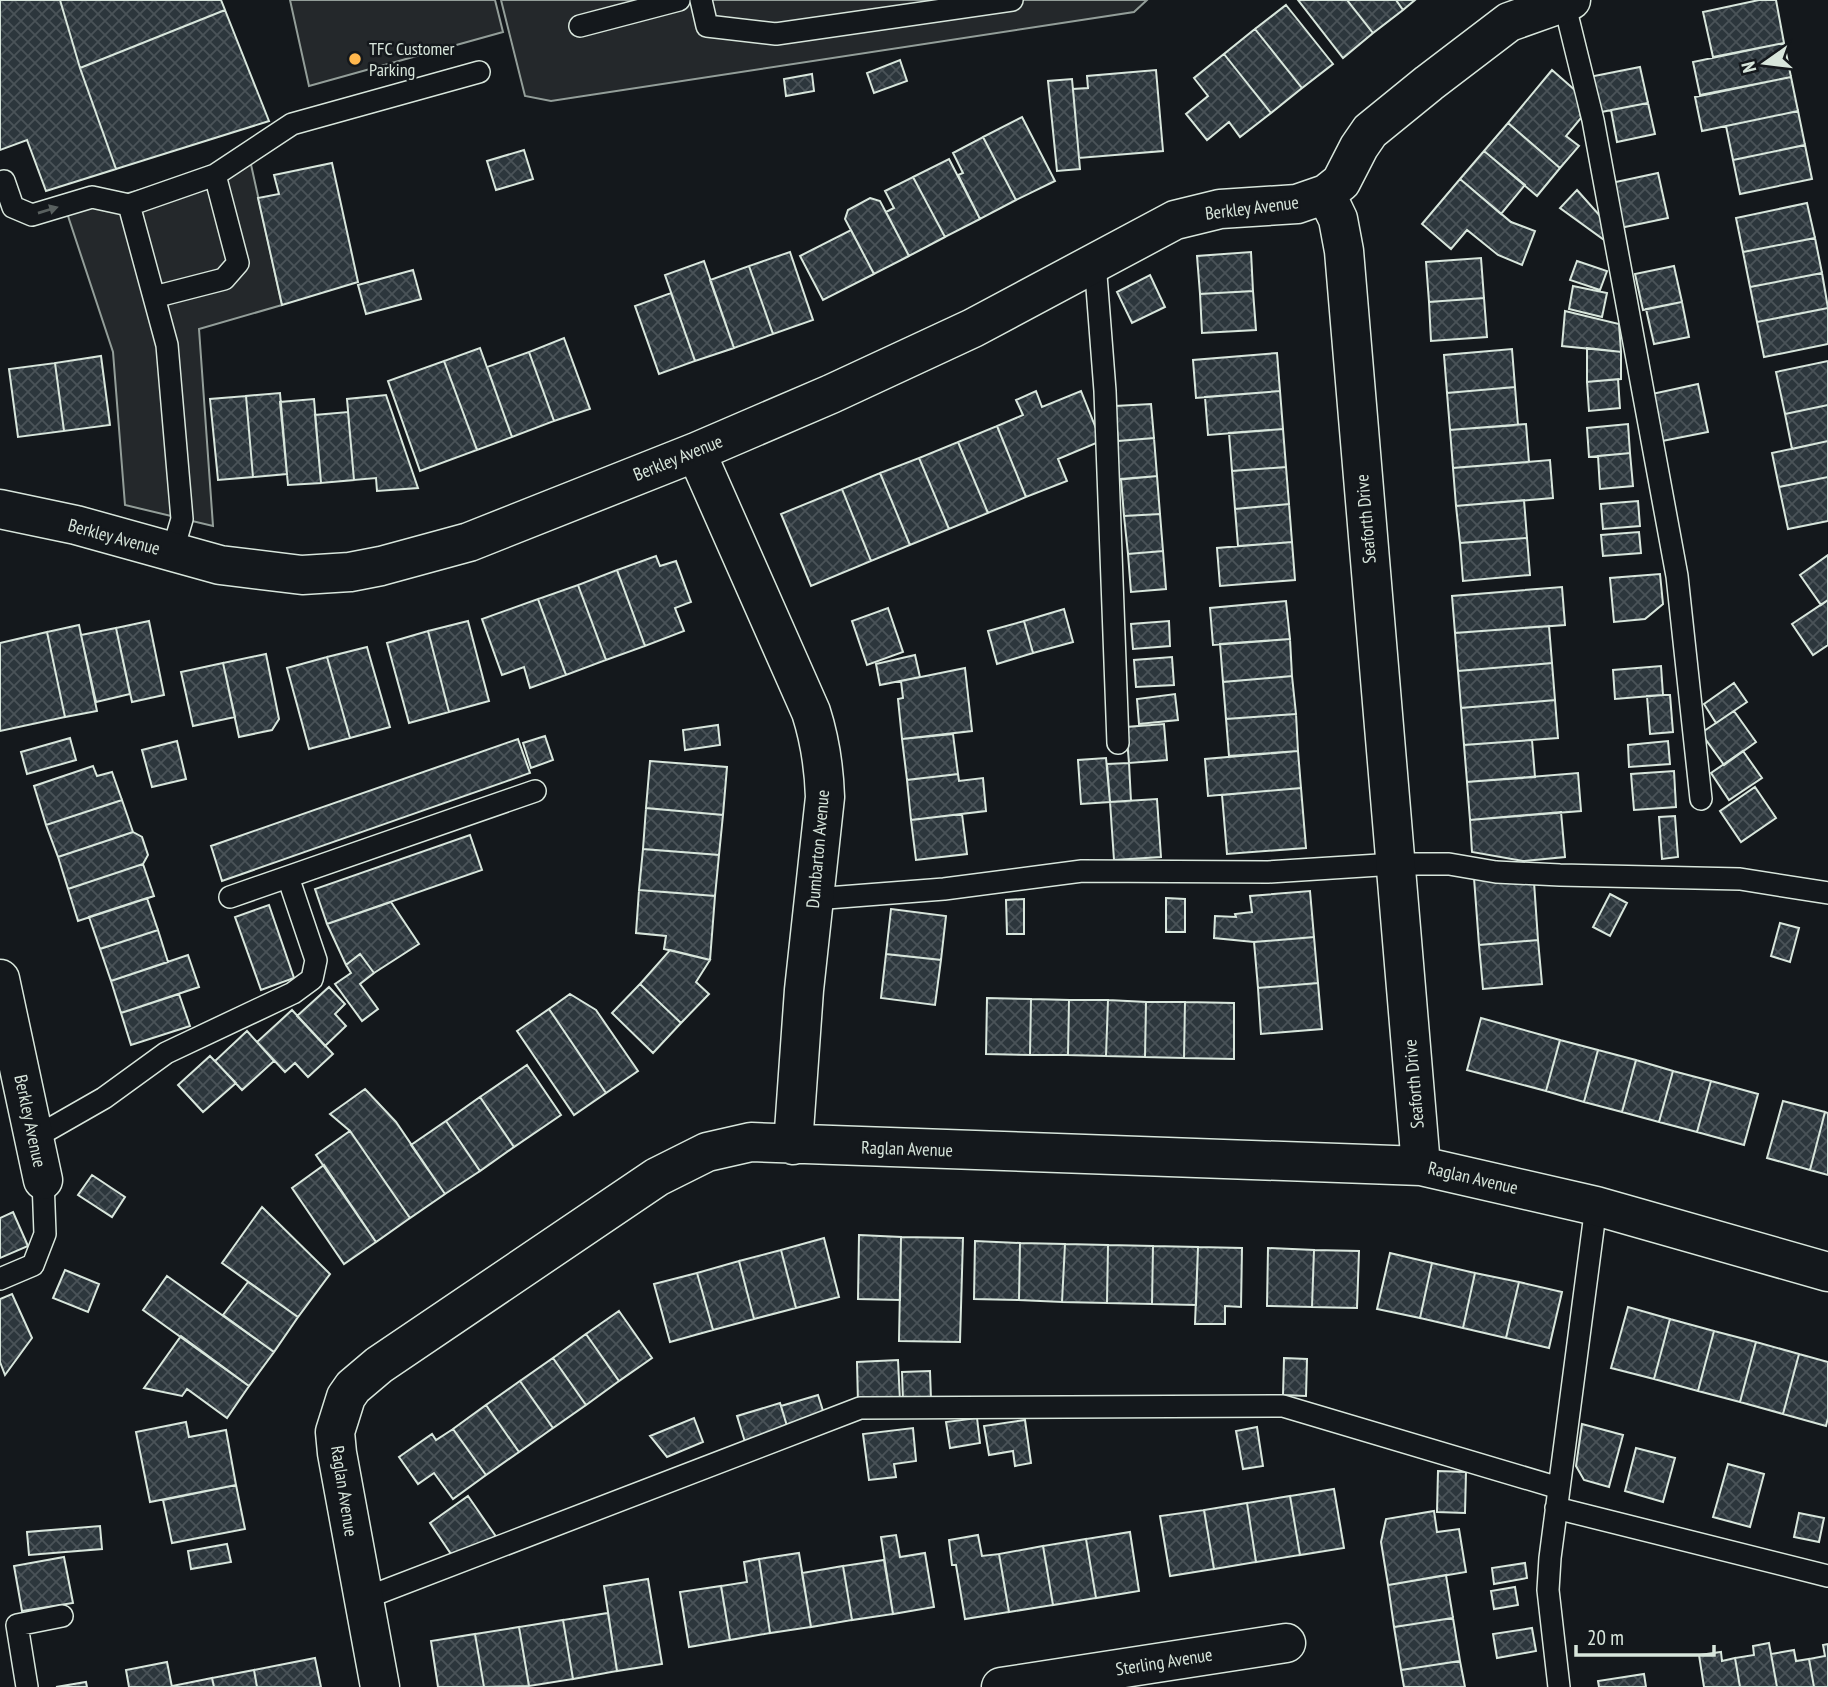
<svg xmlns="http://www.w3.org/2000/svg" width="1828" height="1687" font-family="'PT Sans Narrow',sans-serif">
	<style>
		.parking { fill: #24282b; stroke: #939e99; stroke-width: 2 }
		.building { fill: url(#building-cross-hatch); stroke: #d8e6dc; stroke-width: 2 }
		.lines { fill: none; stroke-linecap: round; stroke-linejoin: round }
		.lane-casing { stroke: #d8e6dc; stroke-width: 24 }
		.street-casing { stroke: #d8e6dc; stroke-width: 41 }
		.lane { stroke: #14181c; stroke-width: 21 }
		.street { stroke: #14181c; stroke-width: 38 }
		.oneway { fill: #59605f }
		.poi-dot { fill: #ffb74d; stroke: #14181c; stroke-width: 2.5 }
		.labels { text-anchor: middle; stroke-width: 5; stroke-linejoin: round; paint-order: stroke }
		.poi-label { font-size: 18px; fill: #d8e6dc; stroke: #14181c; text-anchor: start }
		.street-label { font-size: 18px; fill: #d8e6dc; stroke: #14181c }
	</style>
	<defs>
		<pattern id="building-cross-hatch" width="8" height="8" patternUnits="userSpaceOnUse" patternTransform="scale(1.75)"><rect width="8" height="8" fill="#2c363c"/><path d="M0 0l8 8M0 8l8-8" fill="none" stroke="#4a5358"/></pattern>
	</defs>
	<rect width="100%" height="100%" fill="#14181c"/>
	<!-- parking -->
	<path class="parking" d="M290 0H495L503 32 309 86Z
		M501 0H1147L1134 12 551 101 525 96Z
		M250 160 282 305 199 329 213 526 125 505 113 352 66 210Z"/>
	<!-- building -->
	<path class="building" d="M0 0H60L80 68 116 169 46 191 27 140 0 150Z
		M60 0H221L225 10 80 68Z
		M1298 0H1347L1373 33 1343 58Z
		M1347 0H1396L1403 10 1373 33Z
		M1396 0H1415L1403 10Z
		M1759 0H1776L1784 43 1713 57 1703 12Z
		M1286 5 1333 64 1302 88 1255 29Z
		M225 10 269 121 116 169 80 68Z
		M1255 29 1302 88 1271 113 1224 54Z
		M1784 43 1791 77 1700 95 1693 62Z
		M1224 54 1271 113 1240 137 1229 122 1207 140 1186 114 1208 96 1194 78Z
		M900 60 907 81 874 93 867 73Z
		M1640 67 1648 103 1596 113 1589 77Z
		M1156 70 1163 151 1079 158 1073 89 1088 88 1087 76Z
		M1552 70 1576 91 1581 118 1566 136 1579 146 1560 168 1508 123Z
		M812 74 814 91 786 96 784 79Z
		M1791 77 1798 111 1702 131 1695 97Z
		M1072 79 1080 169 1057 171 1048 81Z
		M1648 103 1655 134 1617 142 1611 110Z
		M1798 111 1805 145 1733 160 1726 126Z
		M1022 117 1055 181 1016 200 983 137Z
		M1508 123 1560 168 1537 196 1484 151Z
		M983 137 1016 200 980 219 958 175 963 173 953 153Z
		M1805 145 1812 179 1740 194 1733 160Z
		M524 150 533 179 496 190 487 161Z
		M1484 151 1525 185 1501 214 1460 179Z
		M949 159 980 219 945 237 913 177Z
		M332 163 358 282 282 305 258 198 279 194 274 175Z
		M1658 173 1668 218 1620 228 1611 183Z
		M913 177 945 237 909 256 886 212 894 208 885 191Z
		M1460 179 1511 222 1535 231 1522 265 1498 255 1467 230 1451 249 1422 224Z
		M1577 190 1601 217 1607 242 1560 208Z
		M870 198 880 201 909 256 874 274 845 219 848 210Z
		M1807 203 1815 238 1743 252 1736 218Z
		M851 230 874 274 823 300 800 256Z
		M1815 238 1822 273 1750 287 1743 252Z
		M790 252 813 320 773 334 749 266Z
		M1251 252 1253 291 1200 294 1197 256Z
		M1481 258 1484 298 1429 302 1426 262Z
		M704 261 734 348 695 361 665 275Z
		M1577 261 1607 271 1600 290 1570 280Z
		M749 266 773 334 734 348 710 280Z
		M1674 266 1682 302 1643 310 1635 274Z
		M413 270 421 299 366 314 358 285Z
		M1822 273 1828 308 1757 322 1750 287Z
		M1150 275 1165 307 1132 323 1117 292Z
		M1573 286 1607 293 1602 317 1569 309Z
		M1253 291 1256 330 1202 333 1200 294Z
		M671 293 695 361 659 374 635 306Z
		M1484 298 1487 337 1431 341 1429 302Z
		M1682 302 1689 337 1654 344 1646 309Z
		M1828 308V344L1764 357 1757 322Z
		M1565 311 1619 324 1621 352 1562 346Z
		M564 338 590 409 554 421 529 352Z
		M480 348 512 437 477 450 444 361Z
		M1587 348 1621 352V379L1587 382Z
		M1512 349 1515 387 1447 393 1444 355Z
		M529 352 554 421 512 437 487 367Z
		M1277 353 1280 391 1196 398 1193 360Z
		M101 356 110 425 64 431 55 363Z
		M444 361 477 450 420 471 388 381Z
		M1828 361V405L1785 414 1776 372Z
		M55 363 64 431 18 437 9 369Z
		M1618 379 1620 408 1589 411 1587 382Z
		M1698 384 1708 432 1662 441 1652 394Z
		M1515 387 1518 425 1450 430 1447 393Z
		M1036 391 1042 407 1081 391 1101 441 1058 459 1067 481 1026 497 997 426 1023 415 1016 400Z
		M1280 391 1283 429 1208 435 1205 397Z
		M280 393 287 474 253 477 246 396Z
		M386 395 418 488 377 491 376 478 354 480 347 399Z
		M246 396 253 477 218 480 210 399Z
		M314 399 321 483 288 485 280 402Z
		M1151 404 1154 438 1118 441 1115 406Z
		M1828 405V441L1792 449 1785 414Z
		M348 412 354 480 321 483 315 415Z
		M1526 424 1529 462 1453 468 1450 430Z
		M1628 424 1630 453 1589 457 1587 428Z
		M997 426 1026 497 988 513 958 442Z
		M1283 429 1286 467 1232 471 1229 433Z
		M1154 438 1157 476 1116 480 1118 441Z
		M1828 441V477L1779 487 1772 453Z
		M958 442 988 513 949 529 919 458Z
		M1630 453 1633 486 1600 489 1598 456Z
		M919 458 949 529 910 545 880 473Z
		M1550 460 1553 498 1456 506 1453 468Z
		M1286 467 1289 504 1235 509 1232 471Z
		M880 473 910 545 871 561 842 489Z
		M1157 476 1160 514 1124 516 1121 479Z
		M1828 477V521L1788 529 1779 487Z
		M842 489 871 561 811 586 781 514Z
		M1524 500 1527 538 1460 543 1456 506Z
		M1638 501 1640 526 1603 529 1601 504Z
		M1289 504 1292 542 1238 546 1235 509Z
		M1160 514 1163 551 1128 554 1124 516Z
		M1639 532 1641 553 1603 556 1601 535Z
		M1527 538 1530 575 1463 581 1460 543Z
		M1292 542 1295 580 1220 586 1217 548Z
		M1163 551 1166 589 1131 592 1128 554Z
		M1828 555V600L1821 605 1800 575Z
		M656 556 660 566 676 561 691 602 675 608 684 631 645 646 617 570Z
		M617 570 645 646 606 660 578 585Z
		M1660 574 1663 604 1645 619 1614 622 1610 578Z
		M578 585 606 660 566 675 538 599Z
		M1562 587 1565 625 1455 633 1452 596Z
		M538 599 566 675 530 688 524 667 502 675 482 619Z
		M1828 600V645L1813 655 1792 624Z
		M1286 601 1290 639 1213 645 1210 608Z
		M888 608 903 652 867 665 852 621Z
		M1064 609 1073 642 1033 653 1024 621Z
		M149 621 164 695 132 702 116 628Z
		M468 621 489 701 449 712 428 631Z
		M1024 621 1033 653 997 664 988 631Z
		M1169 621 1170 646 1133 649 1131 624Z
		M79 625 97 711 65 717 47 632Z
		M1549 626 1552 663 1458 671 1455 633Z
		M116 628 130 694 96 702 81 635Z
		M428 631 449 712 409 723 387 643Z
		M47 632 65 717 0 731V643Z
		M1290 639 1292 676 1223 682 1220 644Z
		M367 647 390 727 350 738 327 657Z
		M266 654 279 719 272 730 239 737 223 663Z
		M915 655 920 677 880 685 876 664Z
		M327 657 350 738 309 749 287 668Z
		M1172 657 1174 685 1136 687 1134 660Z
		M223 663 235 717 193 726 181 672Z
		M1552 663 1555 700 1461 708 1458 671Z
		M1661 666 1663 695 1615 699 1613 670Z
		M965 668 972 731 902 739 898 699 903 698 901 681Z
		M1292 676 1296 714 1226 719 1223 682Z
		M1734 683 1747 702 1716 723 1704 704Z
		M1175 694 1178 720 1139 724 1137 699Z
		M1663 695H1670L1673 732 1650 734 1647 696Z
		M1555 700 1558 738 1464 745 1461 708Z
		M1734 711 1756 742 1724 765 1701 733Z
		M1296 714 1298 751 1229 756 1226 719Z
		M1164 724 1167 760 1129 763 1126 727Z
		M718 725 720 745 685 750 683 730Z
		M953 734 958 774 907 780 902 739Z
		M545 736 553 760 531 768 523 743Z
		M70 738 76 760 27 774 21 752Z
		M518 739 530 773 222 881 211 846Z
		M1532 740 1535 777 1467 782 1464 745Z
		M177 741 186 779 152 787 142 750Z
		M1668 741 1670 764 1629 767 1628 745Z
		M1298 751 1301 788 1208 796 1205 759Z
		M1743 751 1762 778 1729 800 1711 773Z
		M1106 758 1110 802 1081 804 1078 760Z
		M650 761 727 767 723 815 646 808Z
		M1129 763 1131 801 1110 802 1107 764Z
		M93 766 97 776 112 772 122 800 46 825 34 786Z
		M1674 771 1676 807 1634 810 1631 774Z
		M1578 773 1581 811 1470 820 1467 782Z
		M958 774 959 781 983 778 986 811 911 820 907 780Z
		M1755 787 1776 818 1741 842 1720 811Z
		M1301 788 1306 848 1227 854 1222 795Z
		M1157 799 1161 857 1114 860 1110 802Z
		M122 800 133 832 58 857 46 825Z
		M646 808 723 815 719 855 643 849Z
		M1561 812 1565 857 1523 861 1472 852 1470 820Z
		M962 814 967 854 916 860 911 820Z
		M1675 816 1678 857 1662 859 1659 817Z
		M133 832 142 837 148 855 143 864 68 889 58 857Z
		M470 835 482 870 327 924 315 889Z
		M643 849 719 855 715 896 639 890Z
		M143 864 154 896 78 921 68 889Z
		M1474 878 1534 882 1538 940 1479 945Z
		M639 890 715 896 710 960 664 949 666 936 636 933Z
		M1310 891 1314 937 1254 942 1214 938 1215 916 1236 917 1235 914 1252 912 1250 896Z
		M1610 894 1627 903 1610 936 1593 927Z
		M147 898 158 930 100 949 89 917Z
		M1166 898 1185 899V932H1166Z
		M1024 899V934H1007L1006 900Z
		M391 902 419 944 374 973 360 954 346 965 327 924Z
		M269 905 294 978 261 990 235 917Z
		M891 909 946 916 941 960 886 954Z
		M1780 923 1799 928 1790 962 1771 956Z
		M158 930 168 962 111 981 100 949Z
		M1314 937 1318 983 1258 988 1254 942Z
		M1538 940 1542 984 1483 989 1479 945Z
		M670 950 710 960 696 982 709 994 681 1023 640 984Z
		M360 954 374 973 360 984 378 1009 362 1021 335 984 351 973 346 965Z
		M886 954 941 960 935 1005 881 998Z
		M188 955 199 987 121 1013 111 981Z
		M1318 983 1322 1029 1261 1034 1258 988Z
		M640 984 681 1023 653 1053 612 1013Z
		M329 987 345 1004 335 1014 346 1026 325 1046 297 1016Z
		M179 994 190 1026 131 1045 121 1013Z
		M570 994 596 1010 638 1071 606 1093 549 1009Z
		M987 998 1031 999 1030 1055 986 1054Z
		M1031 999 1069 1000 1068 1055H1030Z
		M1069 1000H1108L1106 1056 1068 1055Z
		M1108 1000 1146 1002 1145 1057 1106 1056Z
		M1146 1002H1185L1184 1058 1145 1057Z
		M1185 1002 1234 1003V1059L1184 1058Z
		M549 1009 606 1093 574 1115 517 1031Z
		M292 1010 333 1054 308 1077 295 1063 285 1072 257 1042Z
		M1481 1018 1560 1040 1546 1091 1467 1070Z
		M247 1031 274 1061 242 1090 215 1061Z
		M1560 1040 1598 1050 1584 1102 1546 1091Z
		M1598 1050 1636 1060 1622 1112 1584 1102Z
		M210 1056 236 1083 203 1112 178 1085Z
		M1636 1060 1673 1071 1659 1122 1622 1112Z
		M527 1065 561 1115 514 1147 480 1097Z
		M1673 1071 1711 1081 1697 1132 1659 1122Z
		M1711 1081 1758 1094 1744 1145 1697 1132Z
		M365 1089 396 1122 445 1194 410 1218 350 1131 330 1114Z
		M480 1097 514 1147 480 1171 446 1121Z
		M1783 1101 1825 1112 1810 1170 1767 1158Z
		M1825 1112 1828 1113V1175L1810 1170Z
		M446 1121 480 1171 445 1194 411 1145Z
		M350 1131 410 1218 376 1242 316 1155Z
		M324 1165 376 1242 344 1264 292 1188Z
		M92 1175 125 1197 112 1217 78 1195Z
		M262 1207 330 1274 298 1317 222 1263Z
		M13 1212 28 1246 0 1258V1218Z
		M859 1235 901 1237 900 1300 858 1299Z
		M901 1237 963 1238 960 1342 899 1341Z
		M824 1238 839 1297 796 1308 781 1250Z
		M975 1241 1020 1243 1019 1300 974 1299Z
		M1020 1243 1065 1244 1062 1302 1019 1300Z
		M1065 1244 1108 1245 1107 1303 1062 1302Z
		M1108 1245 1153 1246 1152 1304 1107 1303Z
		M1153 1246 1198 1247 1196 1305 1152 1304Z
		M1198 1247 1242 1248 1241 1307 1225 1306V1324H1195Z
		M1268 1248 1314 1250 1312 1307 1267 1306Z
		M781 1250 796 1308 754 1319 739 1261Z
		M1314 1250 1359 1251 1357 1308 1312 1307Z
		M1390 1253 1432 1263 1420 1318 1377 1309Z
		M739 1261 754 1319 713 1330 697 1273Z
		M1432 1263 1475 1273 1463 1328 1420 1318Z
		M65 1270 99 1284 88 1312 53 1298Z
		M697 1273 713 1330 670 1342 654 1284Z
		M1475 1273 1519 1282 1506 1338 1463 1328Z
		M167 1276 274 1352 249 1386 143 1310Z
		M248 1282 298 1317 274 1352 223 1315Z
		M1519 1282 1562 1292 1549 1348 1506 1338Z
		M12 1294 32 1338 5 1375 0 1362V1299Z
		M1628 1307 1670 1319 1654 1379 1611 1368Z
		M619 1311 652 1358 619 1381 586 1334Z
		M1670 1319 1714 1331 1698 1391 1654 1379Z
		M1714 1331 1756 1342 1740 1402 1698 1391Z
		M586 1334 619 1381 586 1405 553 1358Z
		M181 1336 249 1386 227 1418 187 1389 182 1396 144 1388Z
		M1756 1342 1799 1354 1783 1414 1740 1402Z
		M1799 1354 1828 1362V1418L1826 1426 1783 1414Z
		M553 1358 586 1405 553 1428 520 1381Z
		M1284 1358 1307 1359 1306 1396 1283 1395Z
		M898 1360 900 1401 858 1403 857 1362Z
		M930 1371 931 1399 903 1400 902 1372Z
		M520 1381 553 1428 519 1452 486 1405Z
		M818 1395 824 1414 787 1426 781 1406Z
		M780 1403 787 1426 745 1442 737 1416Z
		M486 1405 519 1452 486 1475 453 1429Z
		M694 1418 703 1442 667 1457 650 1436Z
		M977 1418 980 1443 950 1448 946 1422Z
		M1025 1420 1031 1463 1015 1466 1013 1451 989 1455 984 1426Z
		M186 1422 189 1437 226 1430 236 1485 150 1502 136 1432Z
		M1582 1424 1623 1435 1609 1487 1584 1480 1576 1466Z
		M1257 1427 1263 1466 1243 1469 1236 1431Z
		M913 1428 916 1461 894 1464 896 1477 869 1480 863 1434Z
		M453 1429 486 1475 453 1499 434 1473 418 1484 399 1457 432 1434 436 1440Z
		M1636 1448 1675 1458 1663 1502 1625 1491Z
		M1728 1464 1764 1474 1750 1527 1713 1517Z
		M1438 1471 1466 1472 1465 1513 1437 1512Z
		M236 1485 245 1529 172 1543 163 1500Z
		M1334 1489 1344 1548 1300 1555 1290 1496Z
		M468 1496 497 1538 451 1554 430 1523Z
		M1290 1496 1300 1555 1256 1562 1247 1503Z
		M1247 1503 1256 1562 1214 1569 1204 1510Z
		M1204 1510 1214 1569 1170 1576 1160 1516Z
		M1434 1511 1437 1532 1459 1529 1466 1572 1388 1585 1381 1542 1386 1519Z
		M1799 1513 1824 1518 1819 1542 1794 1537Z
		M100 1526 102 1549 29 1555 27 1532Z
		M1130 1532 1139 1591 1096 1598 1086 1539Z
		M896 1535 900 1557 925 1553 934 1607 893 1614 881 1537Z
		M978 1535 982 1556 999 1554 1009 1612 965 1619 956 1565H952L949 1540Z
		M1086 1539 1096 1598 1053 1605 1043 1546Z
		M227 1544 231 1562 191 1569 188 1551Z
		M1043 1546 1053 1605 1009 1612 999 1554Z
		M799 1553 811 1627 770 1633 759 1559Z
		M64 1557 73 1603 22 1611 14 1566Z
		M759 1559 770 1633 730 1640 721 1586 747 1582 744 1562Z
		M884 1560 893 1614 852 1620 843 1566Z
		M1525 1563 1527 1578 1494 1584 1492 1568Z
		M843 1566 852 1620 811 1627 802 1573Z
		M1446 1575 1453 1618 1394 1627 1388 1585Z
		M648 1579 662 1664 617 1671 604 1586Z
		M721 1586 730 1640 689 1647 680 1592Z
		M1515 1587 1518 1605 1494 1609 1491 1591Z
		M608 1613 617 1671 573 1679 563 1620Z
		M1453 1618 1460 1661 1401 1670 1394 1627Z
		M563 1620 573 1679 529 1686 519 1627Z
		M519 1627 529 1686 484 1687 475 1634Z
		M1532 1628 1536 1651 1497 1658 1493 1634Z
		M475 1634 484 1687H438L431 1641Z
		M1769 1643 1777 1687H1740L1735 1658 1754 1655 1753 1646Z
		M1828 1644V1687H1814L1809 1659 1825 1656 1823 1645Z
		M1794 1650 1796 1661 1809 1659 1814 1687H1777L1771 1654Z
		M1721 1652 1722 1661 1735 1658 1740 1687H1704L1699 1655Z
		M315 1658 321 1687H257L254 1670Z
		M1460 1661 1465 1687H1404L1401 1670Z
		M167 1662 172 1687H129L126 1670Z
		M254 1670 257 1687H214L212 1678Z
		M1644 1674 1646 1687H1599L1598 1681Z
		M212 1678 214 1687H172V1686Z
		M86 1682 87 1687H56Z"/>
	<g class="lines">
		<!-- lane casing -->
		<g class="lane-casing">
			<path id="lane" d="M701 0 707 26 776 34 1012 0
				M1564 2 1593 120 1677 576 1701 799
				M580 26 679 0
				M0 183 4 181 13 207 32 215 92 197 129 205 167 345 182 519 172 553
				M129 205 215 175 292 124 479 72
				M1095 262 1105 391 1118 743
				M154 297 224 279 238 263 215 175
				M230 897 535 791
				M814 899 944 889 1082 871 1268 872 1395 864H1449L1496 872 1560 875 1740 879 1828 893
				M34 1138 104 1098 166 1053 293 993 312 979 316 960 288 877
				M0 1279 33 1265 45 1234 43 1180
				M1556 1508 1828 1576
				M363 1599 860 1408 1283 1406 1559 1488
				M27 1687 17 1625 62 1616
				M1559 1687 1548 1590 1550 1558 1596 1206"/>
		</g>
		<!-- street casing -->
		<g class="street-casing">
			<path id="street" d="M1326 194 1338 219 1344 251 1421 1166
				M696 452 811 712C820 740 824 768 825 797L804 990 793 1145
				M0 509 76 525 220 565 302 575 350 572 381 566 469 542 696 452 831 394 973 328 1175 220 1220 209 1297 204 1326 194 1341 182 1359 147 1370 131 1429 83 1509 22 1571 0
				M0 979 43 1180
				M380 1687 337 1453 335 1432 346 1397 353 1387 379 1365 657 1177 707 1152 751 1142 1421 1166 1596 1206 1828 1272
				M1001 1687 1286 1643"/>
		</g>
		<!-- lane -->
		<use href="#lane" class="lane"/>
		<!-- street -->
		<use href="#street" class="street"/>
	</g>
	<!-- one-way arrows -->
	<defs><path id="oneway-solid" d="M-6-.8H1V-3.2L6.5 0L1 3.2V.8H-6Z" transform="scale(1.75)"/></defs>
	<use class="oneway" href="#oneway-solid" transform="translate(48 210) rotate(-17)"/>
	<!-- markers -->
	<circle class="poi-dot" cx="355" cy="59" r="7"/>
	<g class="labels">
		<!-- poi labels -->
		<g class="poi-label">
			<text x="369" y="55">TFC Customer<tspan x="369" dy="21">Parking</tspan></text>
		</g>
		<!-- street labels -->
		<g class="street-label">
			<text transform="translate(1252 208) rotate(-7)" y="6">Berkley Avenue</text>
			<text transform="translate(678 458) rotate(-22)" y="6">Berkley Avenue</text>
			<text transform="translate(1366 519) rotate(-95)" y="6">Seaforth Drive</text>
			<text transform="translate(114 537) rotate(15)" y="6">Berkley Avenue</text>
			<text transform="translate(818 849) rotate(-85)" y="6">Dumbarton Avenue</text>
			<text transform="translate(1414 1084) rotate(-95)" y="6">Seaforth Drive</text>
			<text transform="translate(30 1121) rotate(78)" y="6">Berkley Avenue</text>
			<text transform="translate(907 1149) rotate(2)" y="6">Raglan Avenue</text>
			<text transform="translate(1473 1178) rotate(13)" y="6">Raglan Avenue</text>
			<text transform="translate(344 1491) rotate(81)" y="6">Raglan Avenue</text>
			<text transform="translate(1164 1662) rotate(-9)" y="6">Sterling Avenue</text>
		</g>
	</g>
	<!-- north arrow -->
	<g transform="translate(1765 63) rotate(256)" stroke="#14181c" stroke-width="5" paint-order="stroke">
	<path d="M0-5L12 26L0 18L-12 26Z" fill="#d8e6dc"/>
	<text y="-10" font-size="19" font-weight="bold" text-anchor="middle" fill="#d8e6dc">N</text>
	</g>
	<!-- scale -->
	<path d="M1576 1645v10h138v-10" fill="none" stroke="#d8e6dc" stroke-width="3.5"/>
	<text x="1587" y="1645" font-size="21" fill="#d8e6dc" stroke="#14181c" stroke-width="5" paint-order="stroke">20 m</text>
</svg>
